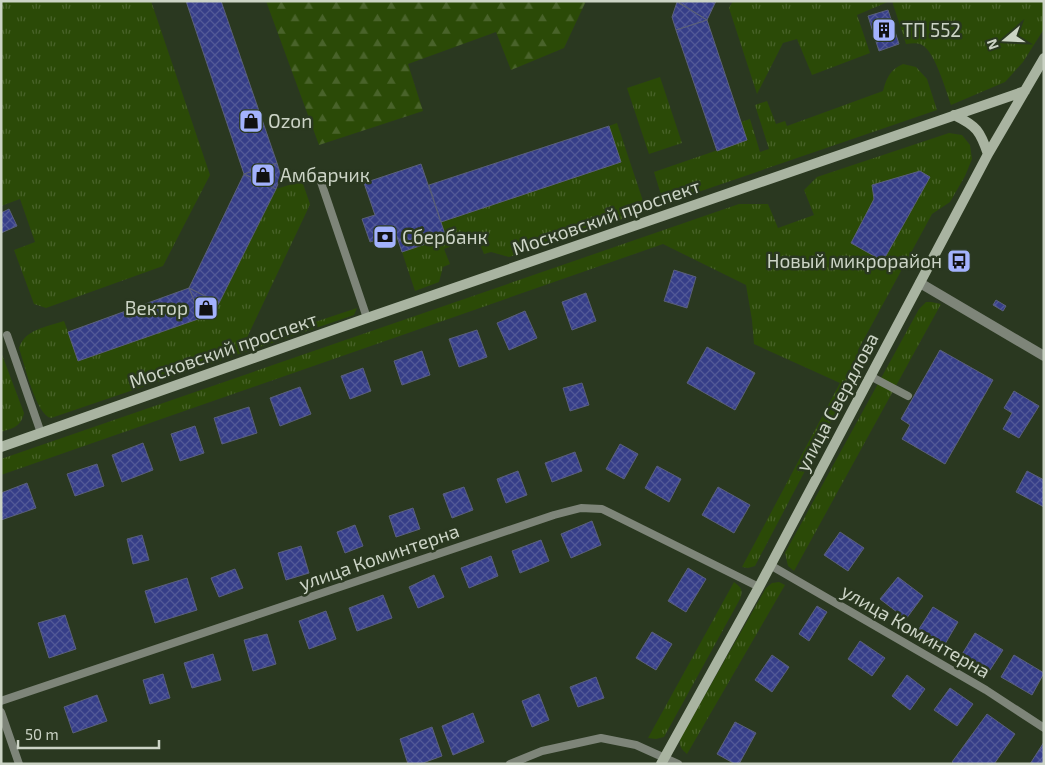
<svg xmlns="http://www.w3.org/2000/svg" width="1045" height="765" font-family="'Exo 2',sans-serif">
	<style>
		.grass { fill: url(#grass-tufts) }
		.forest { fill: url(#forest-firs) }
		.building { fill: url(#building-cross-hatch); stroke: #5a607b }
		.lines { fill: none; stroke-linecap: round; stroke-linejoin: round }
		.lane { stroke: #7e8579; stroke-width: 8 }
		.street { stroke: #7e8579; stroke-width: 10 }
		.secondary { stroke: #a9b4a1; stroke-width: 10 }
		.labels { text-anchor: middle; stroke-width: 5; stroke-linejoin: round; paint-order: stroke }
		.poi-label { font-size: 19px; fill: #ccd4c6; stroke: #2a3820; text-anchor: start }
		.street-label { font-size: 19px; fill: #ccd4c6; stroke: #2a3820 }
	</style>
	<defs>
		<pattern id="grass-tufts" width="24" height="20" patternUnits="userSpaceOnUse" patternTransform="scale(1.25)"><rect width="24" height="20" fill="#2b4a07"/><path d="M3 7l-1-3M5 7V3M7 7l1-3M15 17l-1-3M17 17v-4M19 17l1-3" fill="none" stroke="#49632a"/></pattern>
		<pattern id="forest-firs" width="22" height="20" patternUnits="userSpaceOnUse" patternTransform="scale(1.25)"><rect width="22" height="20" fill="#2b4a07"/><path d="M5 1l3.5 6h-7zM16 11l3.5 6h-7z" fill="#49632a"/></pattern>
		<pattern id="building-cross-hatch" width="8" height="8" patternUnits="userSpaceOnUse" patternTransform="scale(1.25)"><rect width="8" height="8" fill="#363e88"/><path d="M0 0l8 8M0 8l8-8" fill="none" stroke="#525997"/></pattern>
	</defs>
	<rect width="100%" height="100%" fill="#2a3820"/>
	<!-- grass -->
	<path class="grass" d="M1 1H151L210 175 163 266 46 308 34 304 14 250 35 242 20 199 1 206Z
		M733 1H890L857 15 870 53 812 75 797 39 783 43 757 94 729 8Z
		M892 1H1044V29L1023 62 1005 82 951 105C946 90 936 57 925 47 920 42 913 43 906 44Z
		M903 64 916 67 927 79 937 110 672 201 662 198 654 172 747 140 741 122 750 119 760 152 769 149 755 105 767 101 776 124 785 121 787 126 883 91C887 77 890 70 903 64Z
		M660 77 682 143 649 154 627 88Z
		M617 123 643 201V209L640 213 509 257 491 252 484 254 477 237 444 249 450 264 443 267 439 282 415 291 402 252 446 237 441 222 621 162 609 126Z
		M949 133 962 135 970 145 972 159 965 176 950 202 932 214 858 350V370L755 566 748 568 742 567 840 383 754 344 752 320 746 285 663 244 1 475V459L739 204H768L778 228 814 215 804 190 817 177Z
		M302 181 310 204 306 213 243 346 357 308 354 315 51 418C36 415 24 363 19 348 25 329 47 327 64 321L79 361 212 314 219 303 276 189Z
		M926 302H931L941 304 794 571 788 566 785 553 919 309Z
		M1 352 24 413C21 427 13 428 1 432Z
		M734 582C742 588 743 590 740 599L664 737 656 739 648 738Z
		M779 582 785 585 687 754C681 749 679 746 680 739L766 588 772 583Z"/>
	<!-- forest -->
	<path class="forest" d="M266 1H586L564 48 511 70 496 32 408 64 423 111 319 145Z"/>
	<!-- building -->
	<path class="building" d="M186 1H221L277 163 244 174Z
		M677 1H716L707 20Z
		M677 2 707 20 676 30 672 17Z
		M888 10 899 44 879 51 868 16Z
		M707 20 747 140 717 151 676 30Z
		M609 126 621 162 441 222 429 185Z
		M277 163 281 176 276 189 244 174Z
		M421 164 446 237 402 252 396 234 370 242 362 219 375 215 364 183Z
		M920 171 930 177 883 261 851 243 874 199 872 185Z
		M244 174 276 189 219 303 189 288Z
		M9 209 17 226 1 233V213Z
		M674 270 696 277 687 308 664 301Z
		M189 288 201 318 78 361 68 332Z
		M189 288 219 303 212 314 201 318Z
		M586 293 596 321 572 330 562 302Z
		M996 300 1006 306 1003 311 993 305Z
		M525 311 537 338 509 350 497 323Z
		M477 330 487 357 459 367 449 339Z
		M707 347 755 373 735 410 687 383Z
		M940 350 993 380 945 464 902 439 910 425 901 419Z
		M422 351 430 375 402 385 394 361Z
		M363 368 371 391 350 399 341 376Z
		M582 383 589 405 570 411 563 388Z
		M300 387 311 414 280 426 270 398Z
		M1014 391 1039 406 1019 438 1003 429 1012 413 1004 408Z
		M249 407 257 433 222 444 214 418Z
		M195 426 204 453 180 461 171 434Z
		M143 443 153 470 122 482 112 455Z
		M620 444 638 454 624 479 606 469Z
		M575 452 582 471 552 482 545 463Z
		M97 464 104 486 75 496 67 474Z
		M657 466 681 479 669 502 645 488Z
		M518 471 527 495 506 503 497 479Z
		M1027 471 1044 480V507L1016 492Z
		M27 483 36 508 1 520V493Z
		M464 487 473 510 452 518 443 494Z
		M718 487 750 505 734 533 702 515Z
		M413 508 420 529 396 537 389 516Z
		M592 521 601 545 571 558 561 534Z
		M355 525 363 546 345 553 337 532Z
		M840 532 864 548 848 571 824 555Z
		M142 535 149 560 133 564 127 539Z
		M541 540 549 561 520 573 512 551Z
		M301 546 309 573 286 580 278 553Z
		M491 556 498 576 469 588 461 568Z
		M688 568 706 579 686 612 668 601Z
		M235 569 243 588 219 597 211 578Z
		M434 575 444 597 418 608 409 587Z
		M898 577 923 596 906 619 880 599Z
		M187 578 197 610 155 623 145 591Z
		M383 595 392 618 357 631 349 608Z
		M817 606 827 612 809 641 799 634Z
		M933 607 958 622 945 644 919 629Z
		M326 611 336 639 309 649 299 621Z
		M65 615 76 649 49 658 38 623Z
		M652 632 672 644 656 670 636 658Z
		M975 633 1003 650 988 673 961 656Z
		M267 634 276 664 253 671 244 640Z
		M860 641 885 658 872 676 848 659Z
		M213 654 221 680 192 688 184 663Z
		M772 655 789 667 772 692 755 680Z
		M1014 655 1044 673 1032 695 1001 677Z
		M163 674 170 698 150 704 143 680Z
		M907 675 925 689 910 710 892 696Z
		M596 677 604 698 578 707 570 687Z
		M950 688 973 704 957 726 934 710Z
		M539 694 549 720 532 727 522 701Z
		M97 695 107 721 73 733 64 707Z
		M473 713 484 742 453 755 442 726Z
		M987 714 1015 734 994 764H954L952 762Z
		M735 722 756 733 739 764H735L717 754Z
		M432 727 442 756 420 764H408L400 739Z
		M1044 742V764H1030Z"/>
	<g class="lines">
		<!-- lane -->
		<path class="lane" d="M320 179 367 318
			M7 335 41 433
			M870 376 908 396
			M770 565 986 690 1044 728
			M1 701 554 515 581 508 602 509 759 587
			M1 712 19 764
			M510 764 542 751 601 738 636 745 678 764"/>
		<!-- street -->
		<path class="street" d="M920 283 1044 356"/>
		<!-- secondary -->
		<path class="secondary" d="M954 115C977 126 980 131 988 154
			M1 447 367 318 1025 91
			M661 764 759 587 988 154 1044 58"/>
	</g>
	<!-- icons -->
	<defs>
		<g id="building-square" transform="scale(1.25)"><rect x="-9" y="-9" width="18" height="18" rx="4" fill="#a3b2fd" stroke="#2a3820"/><path d="M-4-6H4V6H1V3H-1V6H-4ZM-2.5-4.3h1.7v1.8h-1.7ZM.8-4.3h1.7v1.8H.8ZM-2.5-1h1.7V.8h-1.7ZM.8-1h1.7V.8H.8Z" fill="#111"/></g>
		<g id="shop-square" transform="scale(1.25)"><rect x="-9" y="-9" width="18" height="18" rx="4" fill="#a3b2fd" stroke="#2a3820"/><path d="M-5-2.5h2.3a2.7 3.5 0 0 1 5.4 0H5L5.5 6h-11ZM-1.5-2.5h3a1.5 2.3 0 0 0-3 0Z" fill="#111"/></g>
		<g id="bank-square" transform="scale(1.25)"><rect x="-9" y="-9" width="18" height="18" rx="4" fill="#a3b2fd" stroke="#2a3820"/><path d="M-6-4H6V4H-6ZM0-2.3a2.3 2.3 0 1 0 0 4.6a2.3 2.3 0 1 0 0-4.6Z" fill="#111"/></g>
		<g id="bus-square" transform="scale(1.25)"><rect x="-9" y="-9" width="18" height="18" rx="4" fill="#a3b2fd" stroke="#2a3820"/><path d="M-5-6H5V4H4V6H2V4H-2V6H-4V4H-5ZM-3.5-4V0h7V-4ZM-3.5 1.2v1.5H-2V1.2ZM2 1.2v1.5H3.5V1.2Z" fill="#111"/></g>
	</defs>
	<g fill-rule="evenodd">
		<use href="#building-square" x="884" y="30"/>
		<use href="#shop-square" x="251" y="121"/>
		<use href="#shop-square" x="263" y="175"/>
		<use href="#bank-square" x="385" y="237"/>
		<use href="#bus-square" x="959" y="261"/>
		<use href="#shop-square" x="206" y="308"/>
	</g>
	<g class="labels">
		<!-- poi labels -->
		<g class="poi-label">
			<text x="902" y="37">ТП 552</text>
			<text x="268" y="128">Ozon</text>
			<text x="280" y="182">Амбарчик</text>
			<text x="402" y="244">Сбербанк</text>
			<text x="942" y="268" text-anchor="end">Новый микрорайон</text>
			<text x="188" y="315" text-anchor="end">Вектор</text>
		</g>
		<!-- street labels -->
		<g class="street-label">
			<text transform="translate(606 217) rotate(-19)" y="7">Московский проспект</text>
			<text transform="translate(223 350) rotate(-19)" y="7">Московский проспект</text>
			<text transform="translate(837 402) rotate(-62)" y="7">улица Свердлова</text>
			<text transform="translate(379 557) rotate(-19)" y="7">улица Коминтерна</text>
			<text transform="translate(916 631) rotate(30)" y="7">улица Коминтерна</text>
		</g>
	</g>
	<!-- border -->
	<rect width="1045" height="765" fill="none" stroke="#ccd4c6" stroke-width="5"/>
	<!-- north arrow -->
	<g transform="translate(1005 40) rotate(251)" stroke="#2a3820" stroke-width="4" paint-order="stroke">
	<path d="M0-4L9 19L0 12L-9 19Z" fill="#ccd4c6"/>
	<text y="-8" font-size="14" font-weight="bold" text-anchor="middle" fill="#ccd4c6">N</text>
	</g>
	<!-- scale -->
	<path d="M18 740v8h141v-8" fill="none" stroke="#ccd4c6" stroke-width="2.5"/>
	<text x="25" y="740" font-size="15" fill="#ccd4c6" stroke="#2a3820" stroke-width="4" paint-order="stroke">50 m</text>
</svg>
